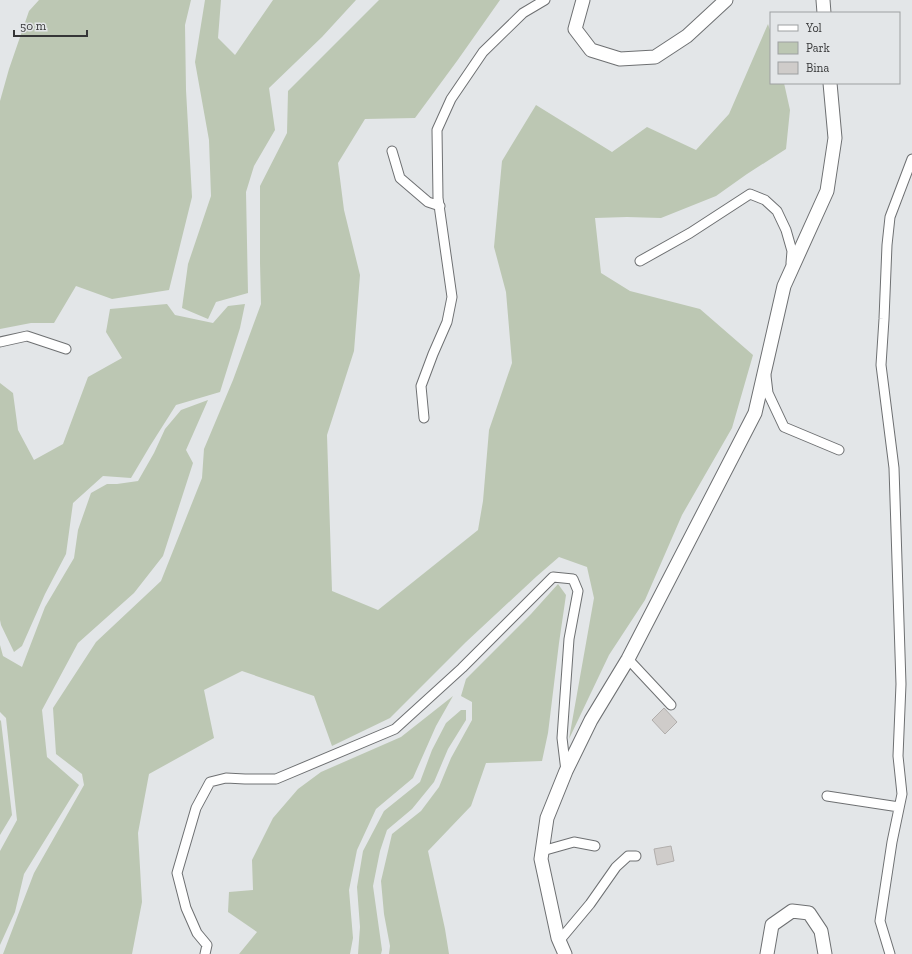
<svg xmlns="http://www.w3.org/2000/svg" width="912" height="954" font-family="'Zilla Slab',serif">
	<style>
		.green { fill: #bcc7b3 }
		.building { fill: #cfccca; stroke: #b1aeac }
		.lines { fill: none; stroke-linecap: round; stroke-linejoin: round }
		.street-casing { stroke: #6e7072; stroke-width: 11 }
		.secondary-casing { stroke: #6e7072; stroke-width: 15 }
		.street { stroke: #fff; stroke-width: 9 }
		.secondary { stroke: #fff; stroke-width: 13 }
	</style>
	<rect width="100%" height="100%" fill="#e3e6e8"/>
	<!-- green -->
	<path class="green" d="M39 0H191L185 25 186 90 192 197 169 290 112 299 76 286 54 323H31L0 329V101L9 69 29 11Z
		M205 0H221L218 38 235 55 273 0H356L322 37 269 88 275 130 254 166 246 192 248 293 216 302 208 319 182 308 188 264 211 196 209 140 195 62Z
		M379 0H500L457 61 415 118 365 119 338 163 344 210 360 275 354 351 327 435 332 591 378 610 478 530 483 501 489 430 512 363 506 292 494 247 502 161 536 105 612 152 647 127 696 150 729 114 768 24 771 33V83H784L790 110 786 149 747 174 716 196 661 218 627 217 595 218 601 273 630 291 700 309 753 355 732 428 682 515 645 600 609 655 569 739 594 598 587 567 559 557 537 576 466 642 390 718 332 746 314 696 242 671 204 690 214 738 149 774 138 833 142 902 132 954H3L34 873 84 785 82 774 56 754 53 708 96 642 161 581 202 478 204 449 233 380 261 304 260 263V186L287 133 288 91Z
		M167 304 175 315 213 323 228 306 245 304 240 328 220 392 176 405 150 446 131 478 103 476 73 503 66 554 45 594 22 646 14 652 1 625 0 620V383L13 393 18 430 34 460 63 444 88 377 122 358 106 332 110 309Z
		M208 400 186 450 193 463 163 556 134 593 78 643 42 710 47 757 79 785 24 874 15 912 0 945V851L17 820 6 718 0 712V645L3 656 22 667 45 607 74 558 78 530 91 493 107 484H117L138 481 154 453 165 429 181 410Z
		M558 584 566 595 559 643 548 733 542 761 486 763 471 806 428 851 445 929 449 954H389L390 946 384 914 381 881 392 834 421 811 439 787 451 758 472 720V702L461 696 466 679 531 614Z
		M453 696 436 726 413 778 376 809 357 850 349 890 353 938 350 954H239L257 932 228 912 229 892 253 890 252 860 273 818 298 789 321 772 401 737Z
		M461 710H466V720L448 749 434 782 412 809 387 830 380 851 373 886 382 950 381 954H358L360 927 357 887 363 851 384 811 420 782 432 750 446 723Z
		M0 720 1 721 12 815 0 835Z"/>
	<!-- building -->
	<path class="building" d="M664 708 677 722 665 734 652 720Z
		M671 846 674 861 657 865 654 849Z"/>
	<g class="lines">
		<!-- street casing -->
		<g class="street-casing">
			<path id="street" d="M392 151 400 178 428 202 440 206
				M640 261 690 233 750 194 765 200 777 211 786 230 792 251 791 263
				M0 342 27 336 66 349
				M766 376 768 393 784 427 839 450
				M424 418 421 386 433 354 447 322 452 297 438 198 437 130 451 99 483 52 523 13 545 0
				M628 659 671 705
				M827 796 899 807
				M542 851 574 842 595 846
				M559 941 590 904 616 867 628 856H636
				M205 954 207 945 197 933 186 908 177 873 196 808 210 782 226 778 245 779H276L395 729 462 668 553 577 573 579 578 591 569 639 562 738 566 771
				M890 954 880 921 892 842 902 794 898 756 901 684 894 468 881 365 884 319 887 245 890 217 912 159"/>
		</g>
		<!-- secondary casing -->
		<g class="secondary-casing">
			<path id="secondary" d="M583 0 575 29 591 50 620 59 655 57 687 36 726 0
				M823 0 824 13
				M565 954 558 938 541 859 547 818 566 771 591 720 628 659 755 413 784 286 827 191 835 138 830 83
				M767 954 772 925 792 911 809 913 821 931 825 954"/>
		</g>
		<!-- street -->
		<use href="#street" class="street"/>
		<!-- secondary -->
		<use href="#secondary" class="secondary"/>
	</g>
	<!-- legend -->
	<rect x="770" y="12" width="130" height="72" fill="#e3e6e8" stroke="#9da0a1"/>
	<rect x="778" y="25" width="20" height="6" fill="#ffffff" stroke="#9da0a1"/>
	<text x="806" y="32" font-size="12" fill="#353637">Yol</text>
	<rect x="778" y="42" width="20" height="12" fill="#bcc7b3" stroke="#9da0a1"/>
	<text x="806" y="52" font-size="12" fill="#353637">Park</text>
	<rect x="778" y="62" width="20" height="12" fill="#cfccca" stroke="#9da0a1"/>
	<text x="806" y="72" font-size="12" fill="#353637">Bina</text>
	<!-- scale -->
	<path d="M14 30v6h73v-6" fill="none" stroke="#353637" stroke-width="2"/>
	<text x="20" y="30" font-size="12" fill="#353637" stroke="#e3e6e8" stroke-width="3" paint-order="stroke">50 m</text>
</svg>
